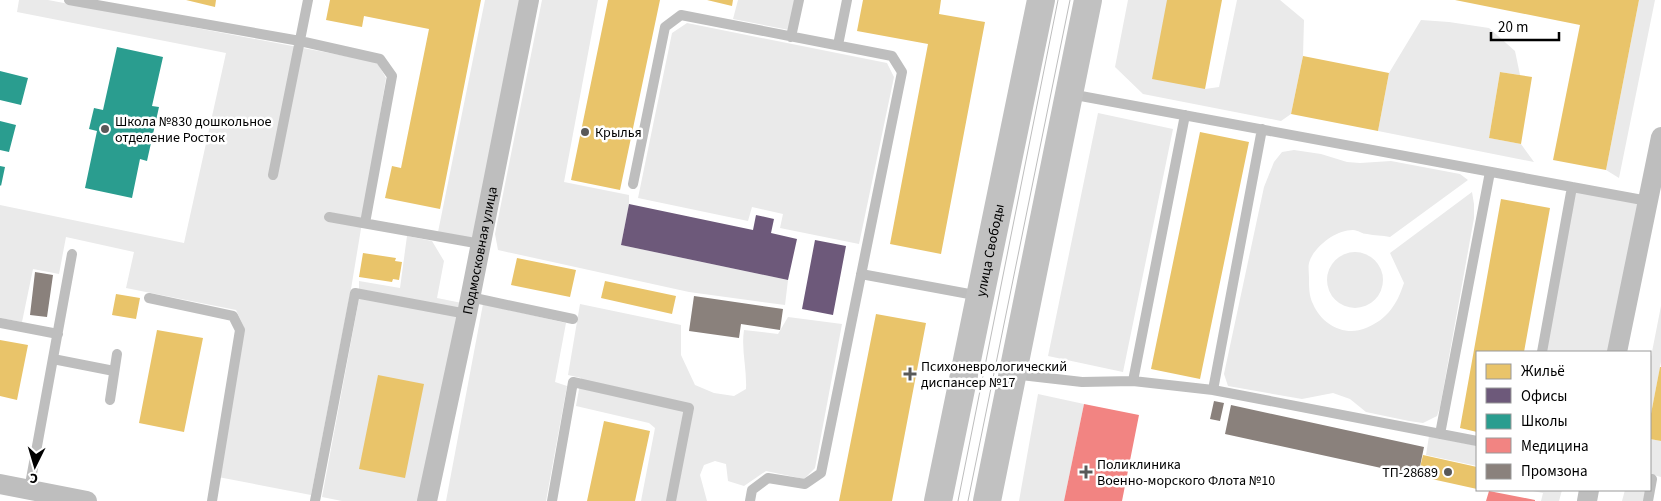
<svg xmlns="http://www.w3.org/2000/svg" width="1661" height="501" font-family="'Source Sans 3',sans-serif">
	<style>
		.green { fill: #eaeaea }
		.homes { fill: #e9c46a }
		.offices { fill: #6d597a }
		.schools { fill: #2a9d8f }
		.health { fill: #f28482 }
		.industry { fill: #8a817c }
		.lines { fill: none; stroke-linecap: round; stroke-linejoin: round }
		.lane { stroke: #bebebe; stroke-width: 10 }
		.street { stroke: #bebebe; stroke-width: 20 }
		.secondary { stroke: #c1c1c1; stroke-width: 28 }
		.tram { stroke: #bdbdbd; stroke-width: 1 }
		.poi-dot { fill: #595959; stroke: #fff; stroke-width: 2 }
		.labels { text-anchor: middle; stroke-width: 5; stroke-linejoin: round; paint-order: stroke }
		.poi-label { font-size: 14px; fill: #000; stroke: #fff; text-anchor: start }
		.street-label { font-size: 14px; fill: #000; stroke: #fff }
	</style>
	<rect width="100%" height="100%" fill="#fff"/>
	<!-- green -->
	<path class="green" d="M19 0H48L377 62 386 78 351 289 311 495 218 477 244 327 236 310 126 288 134 252 66 237 59 274 33 269 22 322 0 318V205L184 243 226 53 17 12Z
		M485 0H523L478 239 438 232Z
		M542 0H598L564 182 629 195V204L621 245 788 280 785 305 689 292 498 250 495 234Z
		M738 0H795L789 30 733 19Z
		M1128 0H1167L1205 89 1219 87 1237 0H1280L1304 20 1303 56 1291 114 1281 121 1143 94 1115 67Z
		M1639 0H1655L1619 178 1606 170Z
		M1421 20 1449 22 1489 28 1515 51 1520 75 1500 72 1489 138 1521 144 1534 162 1378 131 1389 73Z
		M687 23 887 63 894 77 859 244 780 228 783 214 752 207 748 221 638 198 672 33Z
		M1098 113 1173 129 1123 372 1048 356Z
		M1294 150 1321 154 1347 162 1360 163 1391 161 1460 174 1468 180 1390 237C1382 235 1375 236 1367 234 1362 234 1358 230 1353 230 1345 230 1338 233 1331 237 1322 243 1312 252 1309 263 1308 267 1309 273 1309 278 1309 287 1309 296 1313 304 1322 325 1345 337 1366 328 1388 319 1397 304 1404 283L1390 253 1472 192 1474 204V218L1440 407 1437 416 1423 423 1409 421 1366 412 1350 399 1333 393 1302 399 1228 386 1224 374 1264 187 1274 162 1282 152Z
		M1572 187 1648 201 1617 352H1542Z
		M407 236 432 241 444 261 437 298 462 303 421 501H342L322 497 359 299V281L400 288Z
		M1327 280a28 28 0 1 1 56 0a28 28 0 1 1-56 0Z
		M483 304 566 323 555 382 567 386 546 501H446Z
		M580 304 681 325V355L695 385 714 393 734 396 746 389C747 369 741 349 744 330L778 334 788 317 842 324 815 468 804 479 766 471 744 486 728 481 726 464 715 461 704 465 700 475 707 501H641L655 428 649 423 576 406 581 378 568 375Z
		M1661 306V362L1650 419V362Z
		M1038 394 1084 404 1064 501H1019Z
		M1429 436 1477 446V466L1426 455Z
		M1650 439 1661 441V477L1650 474Z
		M1528 490H1562L1559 501H1541L1543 493Z
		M1625 490H1647L1645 501H1622Z"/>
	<!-- homes -->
	<path class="homes" d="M186 0H216L215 7Z
		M330 0H481L440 209 385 198 392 166 401 168 429 29 364 16 362 27 326 20Z
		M608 0H660L620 190 571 180Z
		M707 0H733L732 6Z
		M863 0H941L939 14 985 22 941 254 890 244 928 44 857 31Z
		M1167 0H1222L1205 89 1152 79Z
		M1455 0H1639L1606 170 1553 160 1580 25Z
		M1303 56 1389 73 1378 131 1291 114Z
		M1500 72 1532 77 1521 144 1489 138Z
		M1200 132 1249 142 1200 379 1151 369Z
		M1501 199 1550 208 1524 352H1477V432L1460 428Z
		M363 253 396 258 395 261 402 262 399 280 393 279 392 282 359 277Z
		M517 258 576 270 570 297 511 285Z
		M605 281 676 296 672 314 601 298Z
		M116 294 140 298 136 319 112 315Z
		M876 314 926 323 892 501H839Z
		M157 330 203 338 184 432 139 423Z
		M0 340 28 345 17 400 0 396Z
		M1660 367H1661V441L1650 439V419Z
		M378 375 424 384 405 478 359 469Z
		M604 421 650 431 635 501H587Z
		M1423 455 1477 467V489L1418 476Z"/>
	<!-- offices -->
	<path class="offices" d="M629 204 753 230 756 215 774 219 771 233 797 239 788 280 621 245Z
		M815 240 846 246 833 315 802 309Z"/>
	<!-- schools -->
	<path class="schools" d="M117 47 163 57 152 106 159 107 147 161 140 159 132 198 85 188 97 131 89 129 94 108 103 110Z
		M0 71 28 78 21 105 0 100Z
		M0 121 16 125 9 152 0 150Z
		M0 166 5 167 1 186 0 185Z"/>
	<!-- health -->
	<path class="health" d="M1084 404 1139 415 1122 501H1064Z
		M1489 491 1535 500V501H1486Z"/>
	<!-- industry -->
	<path class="industry" d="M35 272 53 275 47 317 30 315Z
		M694 296 783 309 780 330 741 324 739 338 689 331Z
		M1214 401 1224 403 1220 421 1210 419Z
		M1231 405 1424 447 1418 476 1225 434Z"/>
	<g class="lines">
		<!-- lane -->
		<path class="lane" d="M69 0 300 41 380 59 392 76 365 223
			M791 37 799 0
			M838 45 847 0
			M1070 94 1648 201
			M273 175 308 0
			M633 184 665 27 681 15 892 56 902 72 821 473 805 484 768 478 752 490 750 501
			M329 217 481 244
			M861 274 980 296
			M470 297 573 319
			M149 298 233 316 240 330 212 501
			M0 323 58 334
			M1542 352 1572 187
			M53 359 114 371
			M1013 374 1082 382 1133 381 1213 390 1477 441
			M1133 381 1185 115
			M1213 390 1262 129
			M110 400 117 354
			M1440 434 1490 172
			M29 490 72 254
			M315 501 355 293 467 314
			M552 501 573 382 689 408 671 501
			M1648 501 1652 479"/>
		<!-- street -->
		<g class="street">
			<path d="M1617 352 1661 137"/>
			<path d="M0 484 87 501"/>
			<path id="s1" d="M427 501 467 314 529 0"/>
			<path d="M1587 501 1589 490"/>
		</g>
		<!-- secondary -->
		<g class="secondary">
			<path id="s2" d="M938 501 1041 0"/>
			<path d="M987 501 1088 0"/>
		</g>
		<!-- tram -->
		<path class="tram" d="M958 501 1058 0
			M968 501 1070 0"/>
	</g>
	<!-- markers -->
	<g class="poi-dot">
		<circle cx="105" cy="129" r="5"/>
		<circle cx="585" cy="132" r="5"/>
		<path d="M907.5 366.5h5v5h5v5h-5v5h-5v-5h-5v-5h5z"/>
		<path d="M1083.5 464.5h5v5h5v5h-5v5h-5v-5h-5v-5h5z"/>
		<circle cx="1448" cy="472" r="5"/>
	</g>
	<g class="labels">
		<!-- poi labels -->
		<g class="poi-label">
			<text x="115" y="126">Школа №830 дошкольное<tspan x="115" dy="16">отделение Росток</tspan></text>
			<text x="595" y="137">Крылья</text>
			<text x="921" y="371">Психоневрологический<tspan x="921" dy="16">диспансер №17</tspan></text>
			<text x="1097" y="469">Поликлиника<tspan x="1097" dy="16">Военно-морского Флота №10</tspan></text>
			<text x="1438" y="477" text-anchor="end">ТП-28689</text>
		</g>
		<!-- street labels -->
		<g class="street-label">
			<text dy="5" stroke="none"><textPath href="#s1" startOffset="256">Подмосковная улица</textPath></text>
			<text dy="5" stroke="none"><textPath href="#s2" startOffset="256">улица Свободы</textPath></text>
		</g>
	</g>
	<!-- legend -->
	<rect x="1476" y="351" width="175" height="140" fill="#ffffff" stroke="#999999"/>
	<rect x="1486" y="364" width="25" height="15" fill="#e9c46a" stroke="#999999"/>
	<text x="1521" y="376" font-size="15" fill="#000000">Жильё</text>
	<rect x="1486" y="388" width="25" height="15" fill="#6d597a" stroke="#999999"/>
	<text x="1521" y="401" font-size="15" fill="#000000">Офисы</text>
	<rect x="1486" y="414" width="25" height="15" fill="#2a9d8f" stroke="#999999"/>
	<text x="1521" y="426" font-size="15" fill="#000000">Школы</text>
	<rect x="1486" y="438" width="25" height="15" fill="#f28482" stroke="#999999"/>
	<text x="1521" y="451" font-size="15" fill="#000000">Медицина</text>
	<rect x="1486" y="464" width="25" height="15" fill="#8a817c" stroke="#999999"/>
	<text x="1521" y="476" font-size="15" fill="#000000">Промзона</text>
	<!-- north arrow -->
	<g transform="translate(35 466) rotate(185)" stroke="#ffffff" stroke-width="4" paint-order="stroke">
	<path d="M0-4L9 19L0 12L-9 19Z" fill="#000000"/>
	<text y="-8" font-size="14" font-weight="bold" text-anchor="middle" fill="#000000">С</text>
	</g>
	<!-- scale -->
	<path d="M1491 32v8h68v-8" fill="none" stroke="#000000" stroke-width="2.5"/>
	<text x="1498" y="32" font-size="15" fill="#000000" stroke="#ffffff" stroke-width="4" paint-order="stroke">20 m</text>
</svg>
